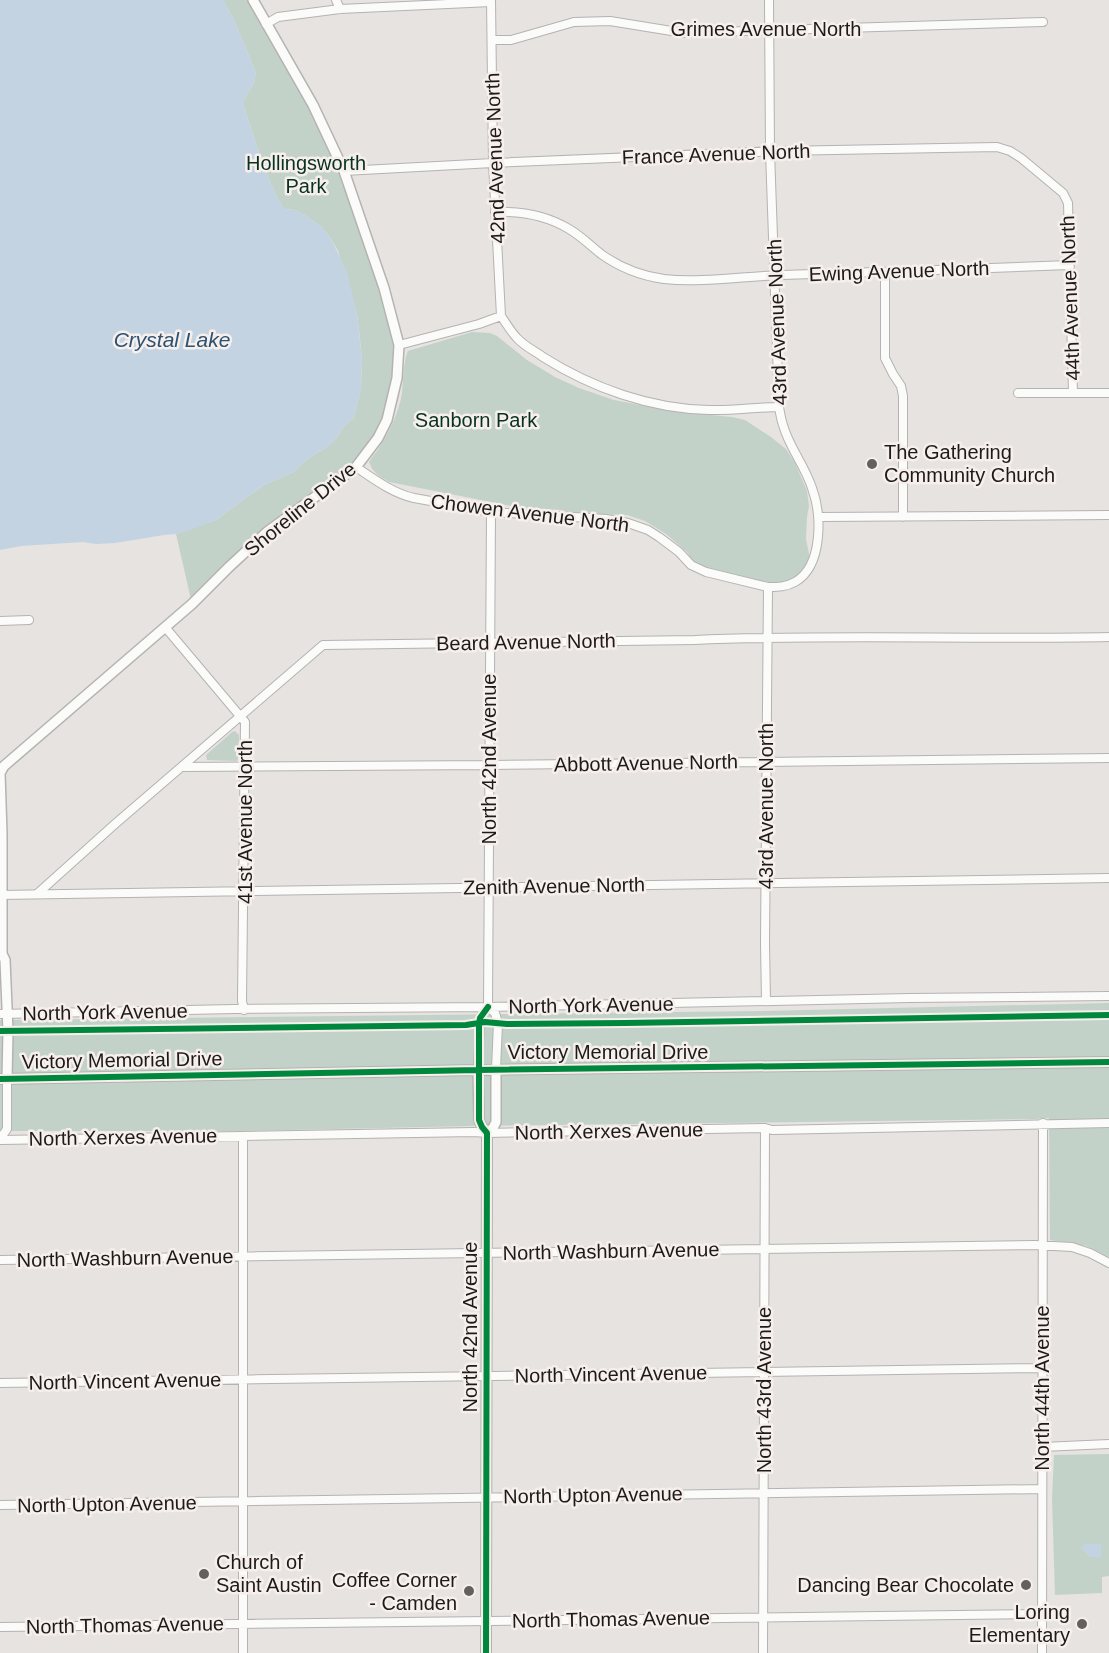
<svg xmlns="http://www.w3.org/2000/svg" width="1109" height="1653" font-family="Arial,sans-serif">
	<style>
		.green { fill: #c3d2c8 }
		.water { fill: #c4d3e2 }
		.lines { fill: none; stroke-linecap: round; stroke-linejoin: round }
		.minor-casing { stroke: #b5b3b1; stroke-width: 10 }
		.tertiary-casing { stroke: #b5b3b1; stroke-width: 12 }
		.minor { stroke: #fbfbfa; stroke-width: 8 }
		.tertiary { stroke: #fbfbfa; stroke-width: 9 }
		.cycleway-casing { stroke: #f6efec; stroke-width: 10 }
		.cycleway { stroke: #00873e; stroke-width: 6 }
		.poi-dot { fill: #636160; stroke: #f6efec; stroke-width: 2 }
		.labels { text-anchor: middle; stroke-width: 5; stroke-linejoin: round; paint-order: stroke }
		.street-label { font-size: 20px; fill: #1d1b1a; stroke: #f6efec }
		.park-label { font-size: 20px; fill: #083220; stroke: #f6efec }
		.poi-label { font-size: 20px; fill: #1d1b1a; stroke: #f6efec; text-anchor: end }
		.water-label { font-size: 21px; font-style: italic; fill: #2c5172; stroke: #f6efec }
	</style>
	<rect width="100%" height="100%" fill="#e6e3e1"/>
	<!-- green -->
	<path class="green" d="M223 0H253L344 171 399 345 387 420 356 467 310 500 192 604 176 534 216 520 264 485 294 472 300 465 316 453 326 448 337 438 344 426 353 419 361 390 362 359 360 339 357 314 338 251 331 239 322 227 306 216 295 210 284 209 276 195 264 168 244 107V100L254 83 256 73 234 20Z
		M472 332 490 333 497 336 527 360 555 377 579 388 614 400 671 411 732 417 745 420 771 437 786 449 795 463 807 491 809 506 807 517 806 539 810 559 808 568 795 580 775 584 764 583 706 568 694 563 687 552 666 534 645 521 627 515 580 514 561 510 516 507 389 482C379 476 373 473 369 462 372 456 377 452 380 446 390 430 399 412 402 393 403 382 404 358 408 351Z
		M235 731 239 735V756L237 761 207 760 206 755 232 732Z
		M1109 1003V1257L1087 1246 1050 1240 1049 1118 1035 1119 474 1126 244 1131H0V1020L763 1011Z
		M1109 1454V1576L1102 1577V1593L1055 1595 1052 1499 1054 1455Z"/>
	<!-- water -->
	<path class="water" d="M0 0H223L234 20 256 73 254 83 244 100V107L264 168 276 195 284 209 295 210 306 216 322 227 331 239 347 272 357 314 362 359 361 390 353 419 344 426 337 438 326 448 316 453 300 465 294 472 264 485 216 520 190 530 176 534 164 535 115 543 96 544 83 542 21 546 0 550Z
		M1084 1544H1101V1557H1090L1081 1548Z"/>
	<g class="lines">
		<!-- minor casing -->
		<g class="minor-casing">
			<path id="minor" d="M336 0 340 9
				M491 0 493 163 501 316
				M266 24 278 17 340 9 491 2
				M492 40H511L574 22 610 21 684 33 1043 22
				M344 171 493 163 779 151 997 147 1010 151 1021 158 1063 193 1068 203 1073 393
				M495 212C521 211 546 215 569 229 581 236 591 246 601 254 619 267 642 276 664 279 701 283 745 276 782 275 878 272 973 269 1069 265
				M885 272V358L893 374 901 386 903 396V517
				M399 345 479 324 501 316C506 323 511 332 517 338 524 346 535 351 543 357 592 388 651 409 709 410 732 411 756 407 779 407
				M1018 393H1109
				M356 467C374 479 392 493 414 498L491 512 606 519 628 523 648 530 659 537 679 552 691 565 706 572 768 587
				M818 517 1109 515
				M0 621 29 620
				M165 627 245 722 242 1001 244 1010
				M182 767 489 765 1109 758
				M37 894 115 824 323 645 695 640C833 634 971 640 1109 637
				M0 895 1109 878
				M766 1001 765 943 768 587C778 587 786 587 795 582 823 566 822 515 812 488 805 466 789 447 783 425 781 419 780 413 779 407L770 152 769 0
				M488 1007 495 1013 498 1023 496 1069
				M0 1014 234 1009 488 1007 909 998 1109 996
				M478 1070 480 1018 488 1007 491 512
				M0 1139 7 1129V1079
				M0 1140 474 1132 487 1133 765 1128 772 1130 1109 1123
				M0 1260 1035 1245 1072 1247 1090 1253 1109 1263
				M0 1383 1042 1368
				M1042 1447 1109 1444
				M0 1505 1042 1489
				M0 1627 1042 1614
				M243 1653V1136
				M763 1653 765 1128
				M1042 1653 1043 1123"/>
		</g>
		<!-- tertiary casing -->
		<g class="tertiary-casing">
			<path id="tertiary" d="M478 1070 479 1120 482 1127 487 1133 486 1653
				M0 1079 478 1070 1109 1062
				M7 1079 8 1031 5 960 2 954V834L0 773 4 766 192 604 229 567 267 532 356 467 378 438 387 420 397 378 399 345 384 288 344 171 313 105 253 0
				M487 1133 493 1128 496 1122V1069"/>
		</g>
		<!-- minor -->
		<use href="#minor" class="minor"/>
		<!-- tertiary -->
		<use href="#tertiary" class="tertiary"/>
		<!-- cycleway casing -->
		<g class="cycleway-casing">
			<path id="cycleway" d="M0 1031 466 1025 485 1022 507 1024 625 1023 1109 1015
				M0 1079 478 1070 1109 1062
				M486 1653 487 1133 482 1127 479 1120V1023L480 1018 488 1007"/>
		</g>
		<!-- cycleway -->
		<use href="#cycleway" class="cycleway"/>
	</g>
	<!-- markers -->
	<g class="poi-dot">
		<circle cx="872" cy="464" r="6"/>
		<circle cx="204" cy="1574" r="6"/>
		<circle cx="1026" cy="1585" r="6"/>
		<circle cx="469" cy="1591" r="6"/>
		<circle cx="1082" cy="1624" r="6"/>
	</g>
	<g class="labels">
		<!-- street labels -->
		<g class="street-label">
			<text x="766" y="36">Grimes Avenue North</text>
			<text transform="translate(716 154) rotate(-2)" y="7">France Avenue North</text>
			<text transform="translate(495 158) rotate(-92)" y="7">42nd Avenue North</text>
			<text transform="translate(899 271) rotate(-2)" y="7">Ewing Avenue North</text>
			<text transform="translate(1070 298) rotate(-92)" y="7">44th Avenue North</text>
			<text transform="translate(777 322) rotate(-92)" y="7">43rd Avenue North</text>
			<text transform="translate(300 509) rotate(-39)" y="7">Shoreline Drive</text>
			<text transform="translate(530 513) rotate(7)" y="7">Chowen Avenue North</text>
			<text transform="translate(526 642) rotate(-1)" y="7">Beard Avenue North</text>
			<text transform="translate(489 759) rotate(-90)" y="7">North 42nd Avenue</text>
			<text transform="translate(646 763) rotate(-1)" y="7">Abbott Avenue North</text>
			<text transform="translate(766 806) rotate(-90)" y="7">43rd Avenue North</text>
			<text transform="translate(245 822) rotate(-90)" y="7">41st Avenue North</text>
			<text transform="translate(554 886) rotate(-1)" y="7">Zenith Avenue North</text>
			<text transform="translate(591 1005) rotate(-1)" y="7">North York Avenue</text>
			<text transform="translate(105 1012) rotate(-1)" y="7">North York Avenue</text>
			<text x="608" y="1059">Victory Memorial Drive</text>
			<text transform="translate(122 1060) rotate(-1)" y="7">Victory Memorial Drive</text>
			<text transform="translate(609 1131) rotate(-1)" y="7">North Xerxes Avenue</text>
			<text transform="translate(123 1137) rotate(-1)" y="7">North Xerxes Avenue</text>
			<text transform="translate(611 1251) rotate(-1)" y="7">North Washburn Avenue</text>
			<text transform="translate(125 1258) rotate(-1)" y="7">North Washburn Avenue</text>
			<text transform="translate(470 1327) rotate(-90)" y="7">North 42nd Avenue</text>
			<text transform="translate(611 1374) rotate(-1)" y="7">North Vincent Avenue</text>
			<text transform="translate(125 1381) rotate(-1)" y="7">North Vincent Avenue</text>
			<text transform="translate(1042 1388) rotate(-90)" y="7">North 44th Avenue</text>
			<text transform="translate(764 1390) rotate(-90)" y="7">North 43rd Avenue</text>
			<text transform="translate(593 1495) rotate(-1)" y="7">North Upton Avenue</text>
			<text transform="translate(107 1504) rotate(-1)" y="7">North Upton Avenue</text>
			<text transform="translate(611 1619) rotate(-1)" y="7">North Thomas Avenue</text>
			<text transform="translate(125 1625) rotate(-1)" y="7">North Thomas Avenue</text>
		</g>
		<!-- park labels -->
		<g class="park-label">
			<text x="306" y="170">Hollingsworth<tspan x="306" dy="23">Park</tspan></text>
			<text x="476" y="427">Sanborn Park</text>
		</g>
		<!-- poi labels -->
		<g class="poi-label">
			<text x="884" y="459" text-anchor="start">The Gathering<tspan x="884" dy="23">Community Church</tspan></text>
			<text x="216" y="1569" text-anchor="start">Church of<tspan x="216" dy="23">Saint Austin</tspan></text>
			<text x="457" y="1587">Coffee Corner<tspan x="457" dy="23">- Camden</tspan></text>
			<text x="1014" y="1592">Dancing Bear Chocolate</text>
			<text x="1070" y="1619">Loring<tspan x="1070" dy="23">Elementary</tspan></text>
		</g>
		<!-- water labels -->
		<g class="water-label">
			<text x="172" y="347">Crystal Lake</text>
		</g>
	</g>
</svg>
